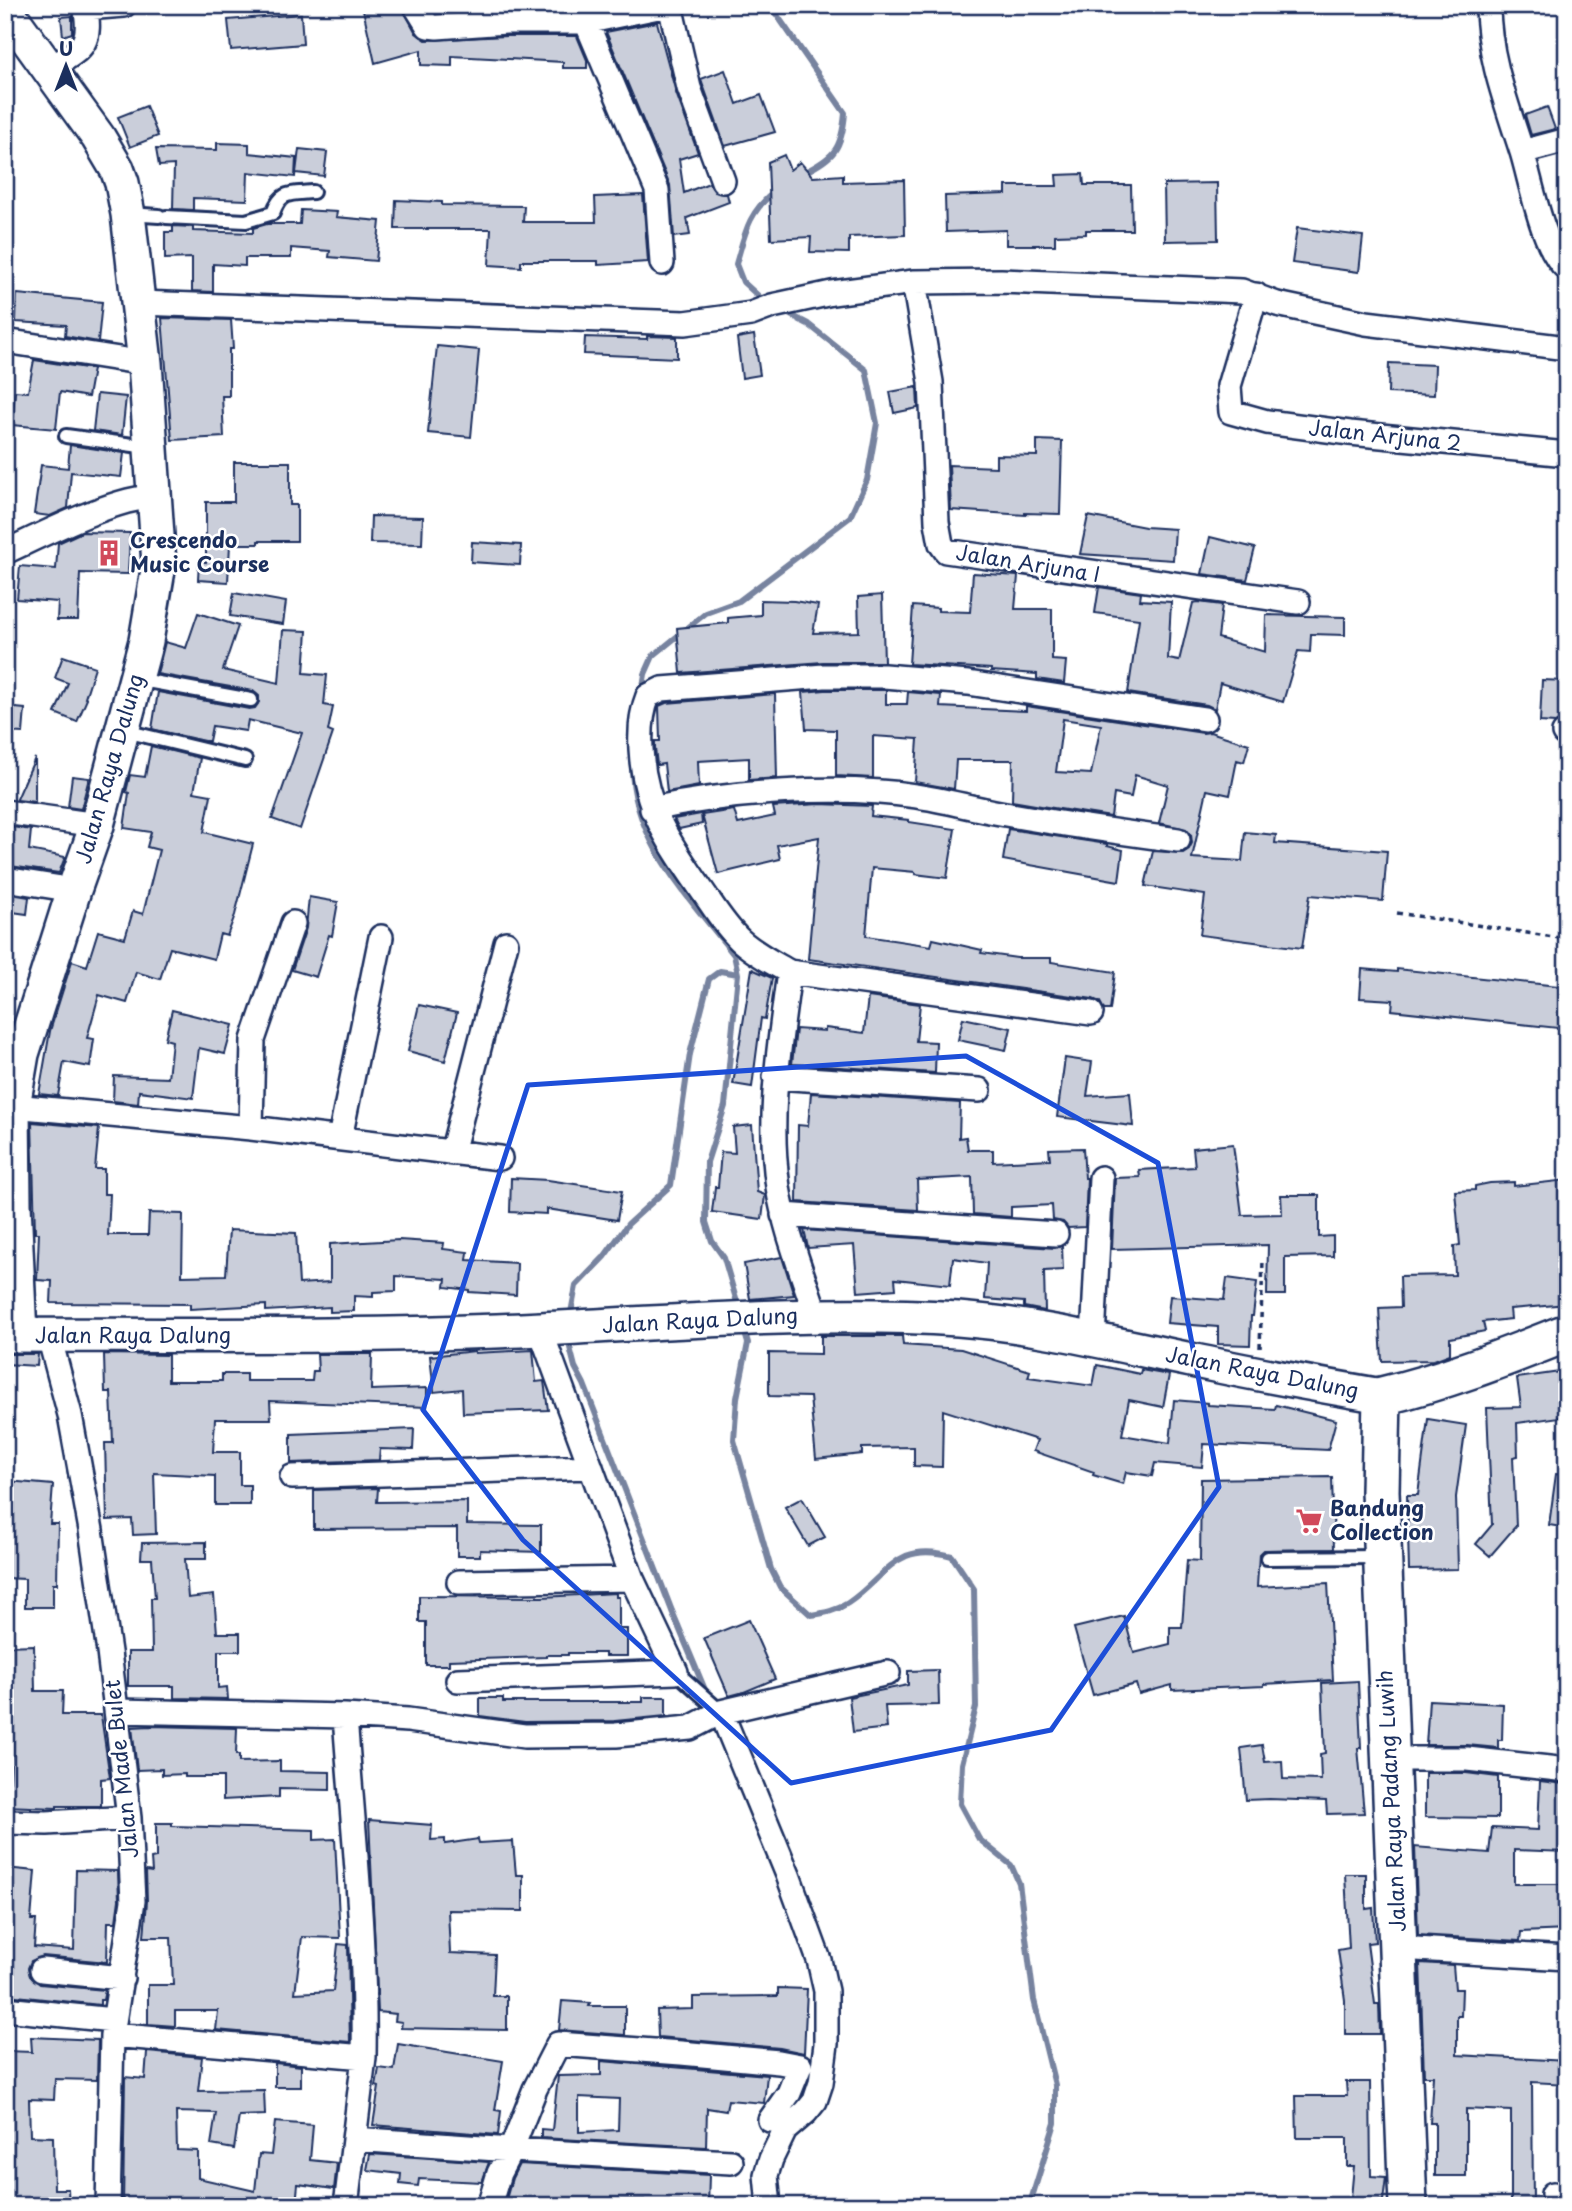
<svg xmlns="http://www.w3.org/2000/svg" width="1572" height="2211" font-family="'Playpen Sans',sans-serif">
	<style>
		.lines { fill: none; stroke-linecap: round; stroke-linejoin: round }
		.stream { stroke: #77839f; stroke-width: 6 }
		.building { fill: #caceda; stroke: #1b2f5e; stroke-width: 2; fill-rule: evenodd }
		.lane-casing { stroke: #1b2f5e; stroke-width: 18 }
		.street-casing { stroke: #1b2f5e; stroke-width: 28 }
		.secondary-casing { stroke: #1b2f5e; stroke-width: 38 }
		.primary-casing { stroke: #1b2f5e; stroke-width: 42 }
		.path { stroke: #1b2f5e; stroke-width: 3.5; stroke-dasharray: 5 5; stroke-linecap: butt }
		.lane { stroke: #fff; stroke-width: 12 }
		.street { stroke: #fff; stroke-width: 23 }
		.secondary { stroke: #fff; stroke-width: 33 }
		.primary { stroke: #fff; stroke-width: 37 }
		.marked { fill: none; stroke: #1d4ed8; stroke-width: 5; stroke-linejoin: round }
		.labels { text-anchor: middle; stroke-width: 5; stroke-linejoin: round; paint-order: stroke }
		.street-label { font-size: 21px; fill: #1b2f5e; stroke: #fff }
		.poi-label { font-size: 21px; font-weight: bold; fill: #1b2f5e; stroke: #fff; text-anchor: start }
	</style>
	<rect width="100%" height="100%" fill="#fff"/>
	<filter id="ink" filterUnits="userSpaceOnUse"><feTurbulence type="fractalNoise" baseFrequency=".0143" numOctaves="2"/><feDisplacementMap in="SourceGraphic" scale="14" xChannelSelector="R" yChannelSelector="G"/><feConvolveMatrix kernelMatrix="1 2 1 2 8 2 1 2 1" color-interpolation-filters="sRGB"/></filter>
	<g filter="url(#ink)">
		<g class="lines">
			<!-- stream -->
			<path class="stream" d="M770 5 845 113C842 149 834 158 803 173
				M765 302 743 282 736 264C745 234 748 213 773 193
				M642 693 645 674 653 656 706 613 739 601 850 517 867 480 877 423 866 370 808 324 781 310
				M632 766C632 841 691 899 734 955L738 974 725 1106 707 1162 706 1222 712 1241 724 1258 739 1309
				M570 1318 576 1286 604 1257 628 1224 671 1185 690 1054 709 979 720 971 738 974
				M744 1330 748 1343 737 1398 734 1440 771 1569 780 1587 811 1615C825 1613 836 1611 848 1603 888 1576 895 1540 952 1556L974 1589 976 1707 962 1764 960 1804 979 1839 1011 1865 1019 1883 1034 2000 1055 2085V2123L1032 2197V2206
				M567 1336 575 1367 584 1384 672 1611 708 1697"/>
		</g>
		<!-- building -->
		<path class="building" d="M362 5H401L416 33 426 40 507 36H577L587 60V68H563V62L452 56V66L421 65V50L375 63Z
			M432 5H553V6L548 8H505L437 13Z
			M301 14 303 44 231 50 228 20Z
			M72 16V33L63 36 61 17Z
			M657 22 676 93 698 153 679 159 684 193 709 183 715 192 727 194 729 202 687 218 690 235 674 237 670 185 606 32Z
			M725 70 737 104 761 95 775 132 725 146 701 79Z
			M146 106 158 136 130 147 118 117Z
			M1547 107 1555 129 1531 135 1525 115Z
			M217 143 249 144V153L296 158 295 177 248 172 247 200 193 198V210L173 209 174 165 159 166 156 149 217 150Z
			M299 149 327 152 324 176 296 173Z
			M784 155 790 170 800 162 813 177 843 175V182L904 180 905 235 849 237V253L810 252 811 237 771 239 768 162Z
			M1083 174 1084 185H1131L1132 230H1086V234L1055 235V245H1006V230L946 232 945 196 1006 194V186H1057L1056 175Z
			M1217 183 1218 240 1165 241 1164 184Z
			M643 195 648 262 598 265V261H521V267L489 265 491 229H395L396 200 442 202V205L524 206 523 222H596L595 197Z
			M301 210 337 212 336 217 380 221 376 261 329 257 330 251 291 248V258H245V266L213 264V292L192 291V258L165 259V232H173V226L193 227V231L253 233V228L267 224H300Z
			M1297 228 1363 236 1359 272 1292 263Z
			M17 294 102 302 98 342 65 336 66 325 16 322Z
			M162 318 231 320 233 349H229V396H222L224 437 172 440Z
			M754 335 760 375 742 378 737 338Z
			M647 336 677 337V358L584 354 585 337 647 339Z
			M437 346 479 350 471 437 428 433Z
			M34 360 93 369 88 397 60 392 56 429 12 425 15 391 28 392Z
			M1389 363 1435 365 1434 395 1388 393Z
			M917 387 918 408 894 413 890 392Z
			M97 394 126 397 122 435 93 431Z
			M1037 440 1062 441 1060 514 1025 513V515L951 510 949 465 996 467V455L1037 456Z
			M70 445 124 453 121 477 71 472 68 508 50 516 34 514 41 465 68 468Z
			M234 462H290V505H297V541H258V544H230L228 582 198 580 199 561 206 562V502H234Z
			M371 516 423 517 422 544 370 543Z
			M1088 516 1145 527 1175 529 1173 560 1080 554Z
			M82 532 130 533 128 574 80 573 78 620H57L58 602 17 599 20 566 56 569 58 543Z
			M1210 537 1255 548 1247 580 1202 574Z
			M472 542 521 545 520 565 471 562Z
			M973 573 1018 576 1015 609H1052V660L1066 661 1064 683 1037 679V674L991 671V669L909 664 913 606 938 608V611L970 612Z
			M1099 587 1141 593 1140 600 1171 602 1168 659 1179 661 1193 603 1198 602 1222 605 1218 638 1265 652 1266 615 1345 617V635L1311 634 1310 652 1298 651 1283 702 1220 683 1215 709 1207 705 1128 693 1139 619 1095 613Z
			M234 593 286 602 283 624 230 616Z
			M882 595 884 662H823L681 673 677 628 728 623V618L761 615V600L794 601 818 605 813 633 859 632 858 597Z
			M198 613 238 626 223 670 279 683 283 630 307 631 304 673 327 675 324 705 333 707 328 731 333 733 300 829 272 819 302 733 248 720 246 731 212 726 209 741H204L152 729 158 692 249 709 255 708 259 702V696L253 691 157 674 165 642 186 648Z
			M63 656 95 667 85 698 87 699 77 722 55 713 68 683 55 678Z
			M1542 680 1566 681 1565 719 1555 723 1540 722Z
			M825 690H886V704H907L908 692 941 695 940 707 1026 711V706L1203 733 1210 732 1249 744 1244 762 1237 760 1230 795 1207 790 1192 858 1242 861 1245 832 1276 835 1275 843 1387 851 1383 901 1310 895 1302 948 1200 935 1205 895 1145 886 1153 851 1183 853 1189 849 1192 843 1191 835 1186 829 1159 823 1168 785 1135 775 1131 797 1114 794 1111 817 1047 807 1012 801 1013 760H956L954 789 915 782 918 739 873 736V778L836 776V730L806 729 803 692ZM1063 719 1101 725 1091 774 1056 772Z
			M775 694 777 778 749 780V758L698 761 699 786 667 792 664 764 657 765 655 748V741H660L659 706 666 703Z
			M5 707 25 709 23 733 5 732Z
			M151 746 200 758 194 792 211 795 204 832 253 844 235 915 227 936 220 934 214 959 170 948 160 979 136 972 127 1003 99 995 87 1038 94 1039 90 1067 64 1062 58 1096 39 1094 50 1031 72 961 87 966 98 931 125 938 133 911 143 914 159 850 147 847 151 832 124 828 129 793 126 792 130 775 145 777Z
			M35 758V802L17 800V799Z
			M72 776 89 778 81 809 68 807Z
			M819 804 872 806 871 816 909 820V822L955 829 947 878 915 874V872L872 868 866 936 931 946 933 939 982 950 981 953 1017 958H1051V962L1115 972 1110 1010H1104L1100 1002 1093 999 808 959 819 837 777 845 780 859 718 874 702 815 734 810 738 824 775 816 773 807Z
			M701 814 702 824 679 829 674 819Z
			M6 826 31 830 29 850 65 857 59 873 10 866 11 837 5 836Z
			M1008 829 1107 844V846L1123 850 1119 881 1003 860Z
			M5 893 29 897 27 914 5 911Z
			M309 897 338 902 332 936 329 935 316 977 292 970 306 928Z
			M752 969 772 978 765 1019 761 1018 752 1087 733 1084Z
			M1362 969 1397 972V969L1567 987V1029L1392 1010 1393 1000 1360 998Z
			M868 997 920 1004 916 1041 936 1042 935 1073 792 1064 796 1029 825 1031V1028L864 1033Z
			M419 1005 457 1013 445 1061 408 1051Z
			M172 1010 233 1025 225 1054 199 1048 193 1098 139 1091 138 1104 113 1101 114 1076 168 1078 172 1041 165 1039Z
			M963 1018 1011 1028 1006 1050 958 1040Z
			M1065 1058 1092 1062 1087 1096 1130 1093 1133 1126 1057 1117Z
			M811 1093 960 1103 959 1138 966 1137 968 1150H993V1162L1050 1159 1049 1149 1083 1148 1085 1178H1087L1085 1227 1068 1228 1063 1222 1053 1220 1052 1205 1011 1207V1217L973 1214 972 1177 917 1180 918 1210 797 1202 798 1125 808 1126Z
			M32 1122 99 1128 95 1169H104V1194H110L108 1235H148L149 1213 183 1214 182 1276 226 1275 229 1230 296 1233 299 1284 330 1282V1244L399 1240 444 1243 443 1249 468 1252 467 1260 517 1263 516 1295 469 1292V1290L445 1287 446 1279 396 1276V1291L373 1292V1297L354 1296V1311L330 1312V1307L266 1311V1305L190 1309V1304L51 1303 52 1281 37 1280 39 1233H35Z
			M752 1125 757 1192 765 1195 762 1219 712 1212 715 1187H718L721 1152 735 1153 733 1127Z
			M1233 1144 1242 1215 1282 1214 1281 1195H1319V1237L1333 1236V1256L1285 1257V1295H1267L1268 1245 1112 1249 1115 1178 1140 1177 1139 1170 1195 1167 1193 1148Z
			M511 1178 548 1180 622 1191 617 1220 547 1209V1214L510 1212Z
			M1567 1180V1304L1510 1309 1511 1319 1483 1322 1485 1331 1450 1338V1354L1434 1360 1382 1361 1379 1308 1401 1307 1400 1276 1455 1275 1454 1246 1460 1245 1455 1191 1475 1190V1186L1490 1183 1514 1182V1186Z
			M804 1230 1055 1248 1062 1246 1063 1270 1044 1271 1045 1311 1024 1307V1302L985 1299 987 1263 953 1258 950 1285 895 1279 896 1289 858 1292 854 1245 808 1248Z
			M782 1257 794 1295 750 1299 744 1264Z
			M1227 1278 1257 1282 1253 1316H1251L1250 1345 1218 1344V1327L1167 1323 1170 1296 1224 1300Z
			M821 1336H902L903 1345 961 1349 1030 1371 1028 1377 1093 1386 1097 1365 1140 1374 1141 1370 1169 1375 1163 1407 1129 1400 1122 1435 1170 1443 1174 1400 1208 1403V1405L1275 1409 1276 1405 1336 1420 1328 1450 1204 1444 1202 1467 1155 1463 1152 1476 1126 1472 1123 1484 1093 1475 1094 1472 1033 1451 1037 1440 943 1410 942 1467 914 1466V1447L862 1448V1454L816 1459 810 1397 769 1396V1353L821 1354Z
			M533 1350 536 1382 544 1381 548 1410 463 1413 462 1389 434 1392 430 1356 475 1351V1353Z
			M5 1354H38L37 1366 5 1364Z
			M104 1354 168 1355V1381H222V1374H246V1381H312L313 1371H318L317 1354H372L371 1390 427 1388V1407L270 1401 271 1419H215L213 1452H240V1485H250V1505H215V1476L154 1473 156 1534 133 1535 132 1519 107 1520 105 1443H113L111 1392H105Z
			M1567 1371V1416L1517 1423 1518 1456 1513 1457 1516 1526 1490 1556 1476 1544 1492 1525 1487 1408 1521 1407 1517 1378Z
			M1428 1419 1466 1425 1456 1497 1458 1569 1409 1570 1407 1495H1418Z
			M414 1429 413 1450 380 1449 379 1460 291 1463V1434Z
			M1556 1474 1567 1475V1528L1549 1525Z
			M1332 1477 1334 1549 1263 1550 1259 1554 1257 1587 1328 1583 1333 1680 1264 1684V1686L1172 1690V1685L1139 1694 1136 1684 1093 1695 1074 1628 1124 1616 1134 1653 1170 1644V1627H1182L1187 1560 1200 1561 1201 1479Z
			M7 1481 53 1485 50 1524H58L57 1584H53V1607H25V1579L5 1578Z
			M378 1488 377 1502 467 1501V1524L541 1525V1552L480 1550V1556H457V1528L314 1529V1490Z
			M802 1498 825 1537 808 1546 785 1507Z
			M206 1542V1559H185L188 1598 214 1595 217 1633H240V1651H218V1688L227 1687 228 1699 174 1698V1686H128V1652H152L151 1598H155L152 1559H141L142 1543Z
			M616 1593V1597H619V1629H627V1656H605V1653H568V1655H546V1657L449 1660V1665H426V1622H419V1596L542 1597Z
			M749 1620 775 1679 744 1692 729 1696 704 1638Z
			M34 1645 35 1691H63L62 1715H101L110 1778 101 1779V1806H57V1808L5 1806V1781H10L12 1742H5V1725H8L5 1646Z
			M938 1670 939 1705 885 1706 887 1728 853 1732 849 1697 908 1685V1671Z
			M1358 1681 1361 1748H1358L1364 1813 1327 1814 1326 1801 1269 1799 1246 1800 1241 1748 1262 1745 1265 1762 1282 1761 1283 1779 1321 1780 1320 1754 1325 1753 1322 1683Z
			M643 1697H666V1716L615 1721 525 1722 480 1716V1698H503V1702H643Z
			M1429 1700 1503 1704 1502 1740H1498V1748L1467 1745H1426Z
			M150 1726 237 1728 236 1755H239V1762L280 1761V1771L330 1772V1790L279 1789V1797L223 1800V1777H185V1774L162 1775V1769L137 1770 132 1727Z
			M1425 1773H1466L1498 1777V1818L1425 1817Z
			M1540 1781 1564 1784 1562 1829H1567V1852L1514 1850V1884H1567V1930L1521 1932 1520 1941 1418 1935 1415 1847 1489 1853 1492 1828 1538 1830Z
			M369 1820 432 1825 431 1840 445 1839V1844L478 1839 479 1843 513 1841 516 1875H523V1911L448 1910 450 1953 495 1955 493 1996H507V2030L401 2028 402 2022 395 2021 396 2014 378 2012Z
			M156 1823H172V1826L314 1830V1840L335 1839 340 1938 302 1937 295 1993 333 1991 338 1944 348 1945 350 2042 216 2030 218 2011H175V2026L148 2024V1985H173L171 1937H144L147 1901 146 1871 152 1872 151 1859 156 1858Z
			M5 1868 35 1871 31 1920H36L34 1947 74 1950 76 1870 118 1871 119 1900 116 1922H108L107 1962 43 1956 31 1961 28 1968 30 1976 40 1984 105 1990 103 2000H100V2005L7 1995 5 1938 8 1908H5Z
			M1345 1874H1366V1909L1373 1908 1375 1942 1367 1943 1375 2004H1379L1380 2034H1345V2000L1338 1950 1349 1948Z
			M1420 1963 1453 1965 1455 1989H1462L1461 2016H1457V2055L1567 2061V2084L1532 2082 1533 2206H1511V2111L1466 2109V2176H1435V2123H1430L1433 2076H1424Z
			M778 1988 807 1989 804 2053 780 2048 658 2037 657 2010 693 2009V1997L778 1996Z
			M562 2001 590 2003 589 2006H625V2035L559 2030Z
			M31 2037 98 2040 97 2080 55 2079 54 2100 29 2099 30 2136 53 2137 54 2189H68L69 2206H5V2051L32 2052Z
			M398 2044 503 2061 495 2110 501 2111 498 2135 373 2125 379 2087 376 2086 379 2068 394 2070Z
			M147 2052 202 2057 198 2091 264 2090 265 2115 239 2116 234 2149 211 2145 216 2113 176 2112 177 2150 198 2151V2178L255 2191 259 2154 271 2155 275 2122 313 2125 310 2160 337 2163 334 2189 298 2184 296 2205 254 2201V2197L252 2206H123L125 2077 145 2079Z
			M601 2061 767 2075 764 2103 728 2100 726 2111 707 2108 706 2147 541 2138V2129L552 2130 558 2076 601 2075ZM579 2097 619 2099 618 2130 579 2132Z
			M275 2063 301 2066V2087H275Z
			M1346 2082H1370L1371 2176 1386 2177 1383 2201 1351 2198 1354 2166H1347V2138H1297L1296 2096H1347Z
			M370 2154 489 2162 482 2182 419 2179 418 2186 400 2184 401 2174 367 2170Z
			M519 2164 709 2175 708 2206 644 2204V2200L564 2201V2204L505 2203 512 2178Z"/>
		<g class="lines">
			<!-- lane casing -->
			<g class="lane-casing">
				<path id="lane" d="M128 214 159 216
					M166 217 246 221 273 213C281 190 291 194 313 192
					M66 436 148 447
					M136 679 251 700
					M125 731 245 760
					M1267 1558 1379 1557
					M676 1672 721 1712"/>
			</g>
			<!-- street casing -->
			<g class="street-casing">
				<path id="street" d="M415 5 428 26 437 27 506 22H585L668 5
					M579 5 657 190 662 263
					M670 5 689 88 723 181
					M1488 5C1488 56 1507 105 1522 152
					M86 8 124 5
					M49 69C81 49 93 46 85 5
					M1567 140 1522 152C1532 185 1542 247 1567 269
					M914 282 931 382 937 522 941 544 946 551 1298 602
					M1256 295 1229 386 1231 412 1267 422 1350 433 1567 454
					M139 303 685 323 751 314 772 306 832 293 914 282 1001 281 1242 291 1277 304 1366 323 1567 348
					M5 341 145 363
					M5 552C42 535 116 497 154 497
					M1564 733H1567
					M652 809C729 792 839 784 916 796 944 800 972 808 1000 813 1059 824 1119 832 1178 840
					M5 812 97 825
					M5 879 74 890
					M789 972C780 1043 767 1115 778 1187 785 1231 803 1274 816 1316
					M1091 1013 789 972C772 962 754 953 740 940 724 925 713 906 701 889 669 843 644 807 641 749 640 731 641 713 648 696L662 689 824 676H884L968 683 1205 719
					M775 1077 979 1090
					M13 1106 251 1128 500 1158
					M251 1128 253 1040 293 923
					M340 1138 381 937
					M452 1153 506 943
					M783 1215 1056 1234
					M49 1336 70 1415 91 1530 109 1652 129 1818 133 1901 112 2035 108 2206
					M1093 1340 1101 1178
					M292 1477 591 1467
					M459 1582 632 1579
					M458 1680 676 1672 632 1579 540 1329
					M117 1711 345 1716 408 1720 524 1736 616 1735 690 1728 721 1712 888 1673
					M721 1712 788 1875 819 1960 826 1991V2044L821 2083 815 2101 806 2112 785 2130 771 2159 766 2175 769 2206
					M345 1716C353 1830 366 1943 364 2057L346 2206
					M1390 1759H1467L1567 1770
					M5 1822 47 1823 129 1818
					M1399 1948 1567 1958
					M42 1970 122 1978
					M5 2009 113 2020
					M112 2035 364 2057
					M354 2139 511 2150 535 2089 558 2044 681 2053 779 2062 800 2066 789 2093 770 2120
					M1553 2194 1567 2196
					M489 2206 499 2173 511 2150 731 2162"/>
			</g>
			<!-- secondary casing -->
			<g class="secondary-casing">
				<path id="secondary" d="M5 13 15 22 98 137 117 169 122 183 128 214 145 363 159 564 146 641 97 825 74 890 22 1054 13 1106 14 1204 20 1335
					M5 1335C184 1335 362 1338 541 1329 680 1322 818 1310 958 1319 1036 1325 1114 1344 1191 1360 1254 1374 1318 1385 1382 1396"/>
			</g>
			<!-- primary casing -->
			<g class="primary-casing">
				<path id="primary" d="M1408 2206 1380 1491 1382 1396C1446 1381 1506 1357 1567 1333"/>
			</g>
			<!-- path -->
			<path class="path" d="M1397 913 1567 939
				M1260 1348 1263 1260"/>
			<!-- lane -->
			<use href="#lane" class="lane"/>
			<!-- street -->
			<use href="#street" class="street"/>
			<!-- secondary -->
			<use href="#secondary" class="secondary"/>
			<!-- primary -->
			<use href="#primary" class="primary"/>
		</g>
	</g>
	<!-- marked area -->
	<path class="marked" d="M966 1056 1158 1163 1219 1487 1051 1730 791 1783 523 1540 423 1410 528 1085Z"/>
	<!-- icons -->
	<defs>
		<g id="building-bare" transform="scale(2.1)"><path d="M-4-6H4V6H1V3H-1V6H-4ZM-2.5-4.3h1.7v1.8h-1.7ZM.8-4.3h1.7v1.8H.8ZM-2.5-1h1.7V.8h-1.7ZM.8-1h1.7V.8H.8Z" fill="#d1495b" stroke="#fff" stroke-width="2.5" paint-order="stroke"/></g>
		<g id="supermarket-bare" transform="scale(2.1)"><path d="M-6-5.5h2.5l.6 2H6L4.5 2H-2.5L-4.4-4H-6ZM-1.5 3.2a1.3 1.3 0 1 0 .1 0ZM3 3.2a1.3 1.3 0 1 0 .1 0Z" fill="#d1495b" stroke="#fff" stroke-width="2.5" paint-order="stroke"/></g>
	</defs>
	<g fill-rule="evenodd">
		<use href="#building-bare" x="109" y="553"/>
		<use href="#supermarket-bare" x="1309" y="1521"/>
	</g>
	<g class="labels">
		<!-- street labels -->
		<g class="street-label">
			<text transform="translate(1385 436) rotate(6)" y="7">Jalan Arjuna 2</text>
			<text transform="translate(1028 564) rotate(9)" y="7">Jalan Arjuna I</text>
			<text transform="translate(110 769) rotate(-74)" y="7">Jalan Raya Dalung</text>
			<text transform="translate(700 1321) rotate(-3)" y="7">Jalan Raya Dalung</text>
			<text x="133" y="1343">Jalan Raya Dalung</text>
			<text transform="translate(1262 1373) rotate(11)" y="7">Jalan Raya Dalung</text>
			<text transform="translate(122 1769) rotate(-96)" y="7">Jalan Made Bulet</text>
			<text transform="translate(1392 1801) rotate(-93)" y="7">Jalan Raya Padang Luwih</text>
		</g>
		<!-- poi labels -->
		<g class="poi-label">
			<text x="130" y="548">Crescendo<tspan x="130" dy="24">Music Course</tspan></text>
			<text x="1330" y="1516">Bandung<tspan x="1330" dy="24">Collection</tspan></text>
		</g>
	</g>
	<!-- margin -->
	<rect width="1572" height="2211" fill="none" stroke="#fff" stroke-width="28"/>
	<rect x="14" y="14" width="1544" height="2183" fill="none" stroke="#1b2f5e" stroke-width="2.5" filter="url(#ink)"/>
	<!-- north arrow -->
	<g transform="translate(66 66)" stroke="#ffffff" stroke-width="5" paint-order="stroke">
	<path d="M0-5L12 26L0 18L-12 26Z" fill="#1b2f5e"/>
	<text y="-10" font-size="19" font-weight="bold" text-anchor="middle" fill="#1b2f5e">U</text>
	</g>
</svg>
